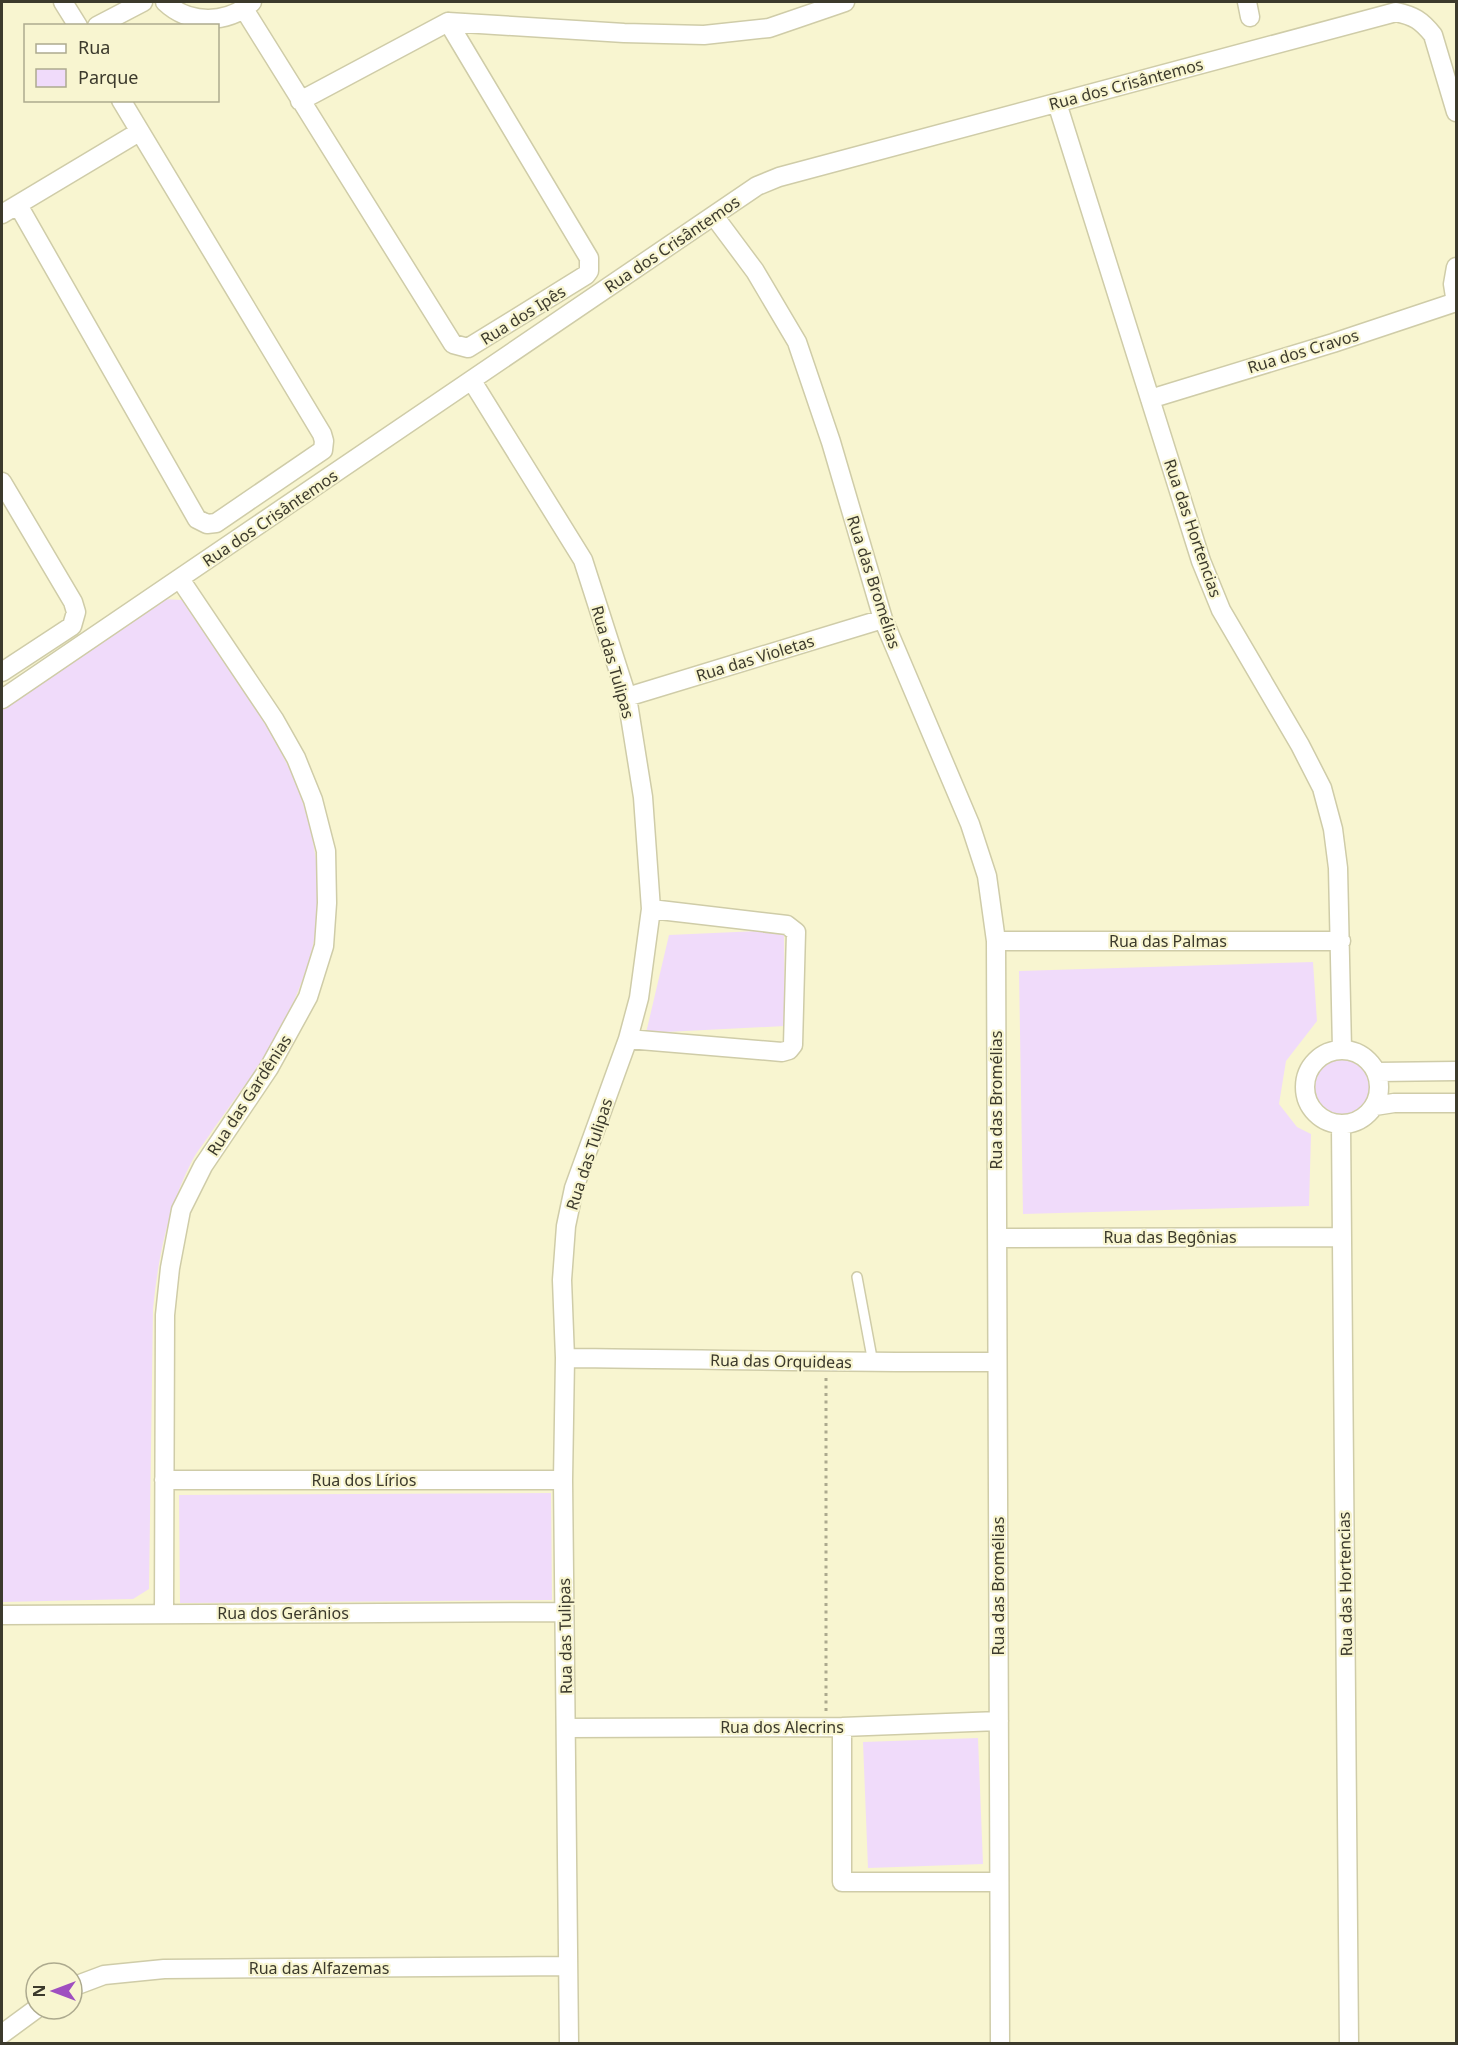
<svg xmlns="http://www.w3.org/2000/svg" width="1458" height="2045" font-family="'Noto Sans',sans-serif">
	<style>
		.green { fill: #f0dbfa }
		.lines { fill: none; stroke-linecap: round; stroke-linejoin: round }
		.lane-casing { stroke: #cfcca8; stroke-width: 12 }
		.street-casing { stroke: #cfcca8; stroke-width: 21 }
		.path { stroke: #aca98d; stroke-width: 3; stroke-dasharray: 3 4.5; stroke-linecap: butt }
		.lane { stroke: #fff; stroke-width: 9 }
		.street { stroke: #fff; stroke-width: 18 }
		.labels { text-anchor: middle; stroke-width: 4.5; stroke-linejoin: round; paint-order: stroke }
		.street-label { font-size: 16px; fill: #3c3a2c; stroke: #f8f5d0 }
	</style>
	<rect width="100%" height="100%" fill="#f8f5d0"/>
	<!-- green -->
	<path class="green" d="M163 599 182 600C218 654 259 706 287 764 313 816 327 889 313 945 303 988 281 1032 257 1068 242 1089 227 1110 212 1131 206 1141 197 1151 192 1161 168 1207 158 1258 153 1309L149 1589 133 1599 2 1602V710Z
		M784 930 785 1026 646 1033 669 935Z
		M1313 962 1317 1021 1286 1061 1279 1104 1297 1127 1311 1134 1309 1206 1023 1214 1019 971Z
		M1312 1087a30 30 0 1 1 60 0a30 30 0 1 1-60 0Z
		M551 1493 552 1600 180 1603 179 1495Z
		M978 1738 983 1864 868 1868 863 1742Z"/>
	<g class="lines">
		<!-- lane casing -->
		<g class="lane-casing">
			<path id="lane" d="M857 1277 873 1363"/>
		</g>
		<!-- street casing -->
		<g class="street-casing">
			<path id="street" d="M63 2 78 26
				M165 2C189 25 228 24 252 2
				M1247 2 1250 17
				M244 9 453 344 468 348 586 275 589 271V258L448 22
				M97 26 143 2
				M300 101 448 22 624 33 704 35 769 28 845 2
				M1057 103 1201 561 1221 610 1300 745 1322 788 1333 829 1338 868 1342 1049
				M18 205 197 519 207 524 216 523 323 450 324 441 322 434 121 100
				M2 214 139 132
				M714 216 755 271 797 342 831 442 883 619 970 824 987 876 996 941 1000 2044
				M1456 267 1453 284 1456 303
				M472 381 583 560 627 697 643 797 651 909 639 998 628 1039 574 1188 566 1226 562 1280 565 1358 563 1480 569 2044
				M1150 399 1333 343 1456 302
				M2 482 73 602 76 612 72 626 2 672
				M627 697 883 619
				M2 699 757 186 779 177 1396 12C1414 16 1421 20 1433 35L1456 112
				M996 941H1341
				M628 1039 782 1052 789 1050 793 1045 796 932 787 925 651 909
				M1305 1087a37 37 0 1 1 74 0a37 37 0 1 1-74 0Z
				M1377 1072 1456 1071
				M1375 1106 1394 1103H1456
				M1341 1125 1349 2044
				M997 1238 1342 1237
				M565 1358C709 1359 853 1363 997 1362
				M164 1480H563
				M164 1613 165 1315 170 1268 181 1210 203 1166 269 1068 308 997 324 946 327 903 326 851 313 800 296 758 274 719 180 579
				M2 1615 564 1612
				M842 1727V1882H999
				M566 1728 842 1727 999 1721
				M72 1987 104 1975 164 1969 568 1966
				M2 2034 36 2009"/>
		</g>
		<!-- path -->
		<path class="path" d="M826 1711V1378"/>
		<!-- lane -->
		<use href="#lane" class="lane"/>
		<!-- street -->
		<use href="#street" class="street"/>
	</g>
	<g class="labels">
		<!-- street labels -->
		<g class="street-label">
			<text transform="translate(1126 84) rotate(-15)" y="6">Rua dos Crisântemos</text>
			<text transform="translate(672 244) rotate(-34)" y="6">Rua dos Crisântemos</text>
			<text transform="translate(523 315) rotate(-32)" y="6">Rua dos Ipês</text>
			<text transform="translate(1303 351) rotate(-17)" y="6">Rua dos Cravos</text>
			<text transform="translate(270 518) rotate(-34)" y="6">Rua dos Crisântemos</text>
			<text transform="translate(1193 528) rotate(71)" y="6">Rua das Hortencias</text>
			<text transform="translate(874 582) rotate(72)" y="6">Rua das Bromélias</text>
			<text transform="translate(755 658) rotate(-17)" y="6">Rua das Violetas</text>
			<text transform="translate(613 662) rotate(74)" y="6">Rua das Tulipas</text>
			<text x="1168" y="947">Rua das Palmas</text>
			<text transform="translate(249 1095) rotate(-57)" y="6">Rua das Gardênias</text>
			<text transform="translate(996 1100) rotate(-90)" y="6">Rua das Bromélias</text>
			<text transform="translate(589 1154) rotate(-72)" y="6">Rua das Tulipas</text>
			<text x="1170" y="1243">Rua das Begônias</text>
			<text transform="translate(781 1361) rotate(1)" y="6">Rua das Orquideas</text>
			<text x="364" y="1486">Rua dos Lírios</text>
			<text transform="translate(1345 1584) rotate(-91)" y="6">Rua das Hortencias</text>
			<text transform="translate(998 1586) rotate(-90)" y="6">Rua das Bromélias</text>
			<text x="283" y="1619">Rua dos Gerânios</text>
			<text transform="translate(565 1636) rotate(-91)" y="6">Rua das Tulipas</text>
			<text x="782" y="1733">Rua dos Alecrins</text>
			<text x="319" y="1974">Rua das Alfazemas</text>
		</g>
	</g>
	<!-- border -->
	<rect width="1458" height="2045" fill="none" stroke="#3c3a2c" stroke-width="6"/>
	<!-- legend -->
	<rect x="24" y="24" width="195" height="78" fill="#f8f5d0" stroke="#adaa8e" stroke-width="1.5"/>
	<rect x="36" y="44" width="30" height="9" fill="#ffffff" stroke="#adaa8e" stroke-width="1.5"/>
	<text x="78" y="54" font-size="18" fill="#3c3a2c">Rua</text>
	<rect x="36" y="69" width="30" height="18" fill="#f0dbfa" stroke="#adaa8e" stroke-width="1.5"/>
	<text x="78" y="84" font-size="18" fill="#3c3a2c">Parque</text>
	<!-- north arrow -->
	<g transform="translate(54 1991) rotate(270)"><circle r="28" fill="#f8f5d0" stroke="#adaa8e" stroke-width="1.5"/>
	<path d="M0-4.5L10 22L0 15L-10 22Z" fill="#9f4fc0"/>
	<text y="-9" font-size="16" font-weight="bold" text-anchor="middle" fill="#3c3a2c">N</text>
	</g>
</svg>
